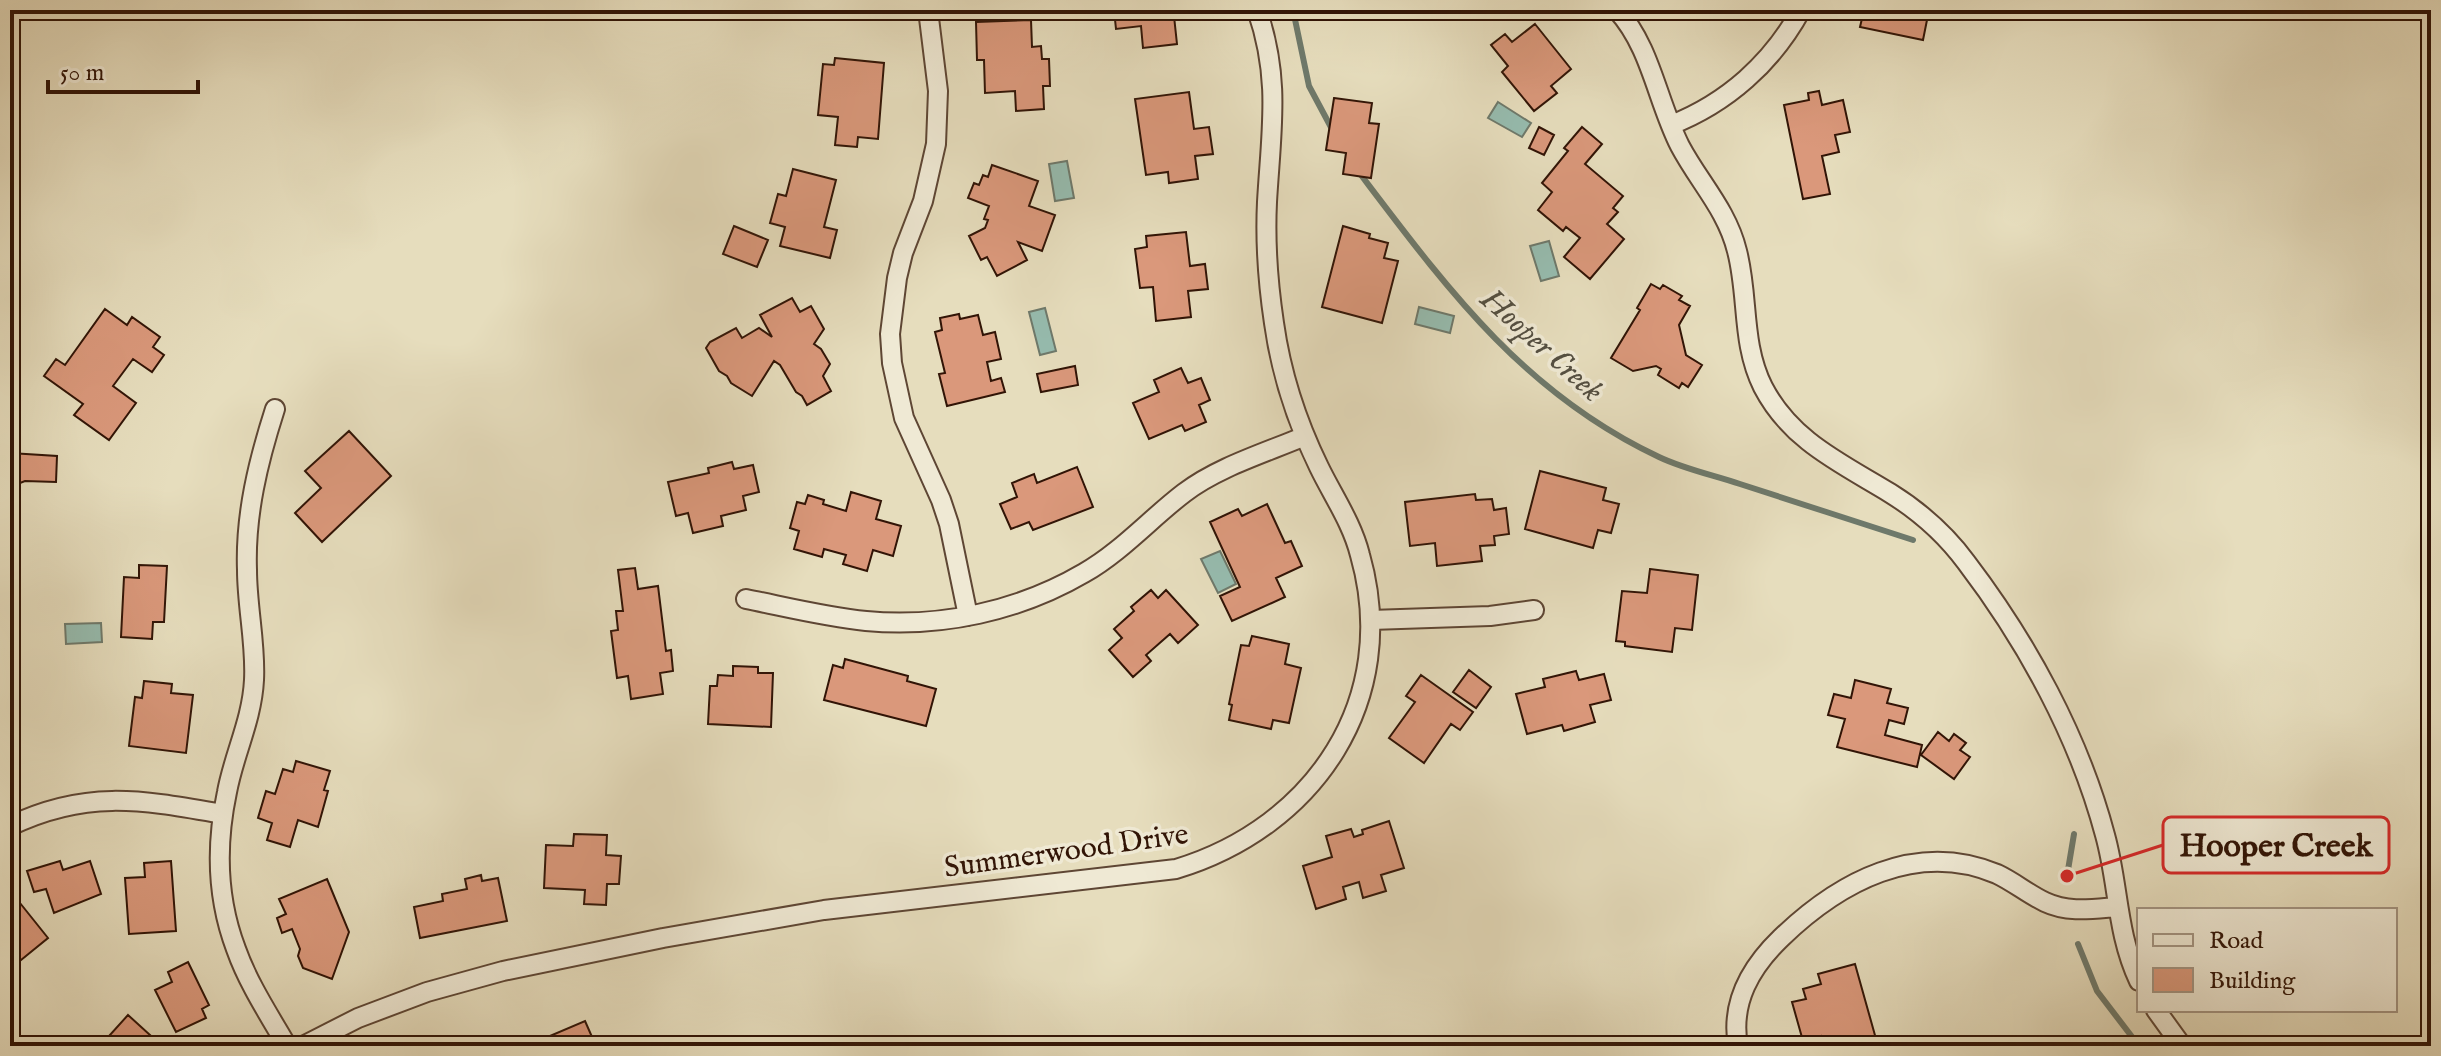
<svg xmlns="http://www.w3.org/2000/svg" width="2441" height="1056" font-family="'IM FELL English',serif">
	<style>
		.water { fill: #96bcaf; stroke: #6e796b; stroke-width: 2 }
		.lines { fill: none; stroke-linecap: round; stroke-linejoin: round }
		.stream { stroke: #6e796b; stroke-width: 6 }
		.building { fill: #da987b; stroke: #311406; stroke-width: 2 }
		.street-casing { stroke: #5e4634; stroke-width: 22 }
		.street { stroke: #efe9d4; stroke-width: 18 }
		.labels { text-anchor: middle; stroke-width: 7; stroke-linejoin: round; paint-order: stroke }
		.street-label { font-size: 30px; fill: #311406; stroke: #efe9d4 }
		.water-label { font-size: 32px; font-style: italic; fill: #544f41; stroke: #efe9d4 }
		.leader { fill: none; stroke: #d62828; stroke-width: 3 }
		.callout-dot { fill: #d62828; stroke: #efe9d4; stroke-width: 3 }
		.callout { fill: #efe9d4; stroke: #d62828; stroke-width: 3 }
		.callout-label { font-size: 32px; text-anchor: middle; font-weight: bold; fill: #311406 }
	</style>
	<rect width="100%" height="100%" fill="#e6ddbd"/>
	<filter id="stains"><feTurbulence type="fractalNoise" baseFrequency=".0025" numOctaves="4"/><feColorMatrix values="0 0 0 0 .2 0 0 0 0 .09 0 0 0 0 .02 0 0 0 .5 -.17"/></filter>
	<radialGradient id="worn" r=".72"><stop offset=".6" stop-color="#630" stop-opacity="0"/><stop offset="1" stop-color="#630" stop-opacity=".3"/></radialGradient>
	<!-- water -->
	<path class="water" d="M1498 102 1531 123 1522 137 1488 118Z
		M1067 161 1074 198 1055 201 1049 164Z
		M1549 241 1559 276 1541 281 1530 246Z
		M1419 307 1454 316 1450 333 1415 324Z
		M1045 308 1056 351 1040 355 1029 312Z
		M1220 551 1236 584 1218 593 1201 559Z
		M101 623 102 642 66 644 65 624Z"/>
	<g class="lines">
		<!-- stream -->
		<path class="stream" d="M1293 10 1309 86 1333 131
			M1358 171C1446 287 1523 393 1659 457 1684 469 1713 475 1740 484 1798 503 1855 521 1913 540
			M2067 876 2074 834
			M2078 944 2097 991 2139 1046"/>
	</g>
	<!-- building -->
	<path class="building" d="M1114 10H1190V14L1174 16 1177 44 1143 48 1141 26 1116 29Z
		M1864 10H1929L1923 40 1860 27Z
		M1031 20 1032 47 1041 46 1042 59H1049L1050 86H1043L1044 109 1016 111 1015 91 985 93 984 60H977L976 22Z
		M1535 24 1571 69 1551 86 1557 93 1534 111 1502 72 1508 66 1491 45 1505 34 1512 42Z
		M835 58 884 63 878 139 858 137 857 147 835 145 838 117 818 115 823 64 834 65Z
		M1819 91 1822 105 1843 100 1850 132 1835 135 1839 152 1822 156 1830 194 1803 199 1784 105 1809 100 1808 93Z
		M1189 92 1194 129 1209 127 1213 154 1195 156 1198 179 1169 183 1168 172 1146 175 1135 99Z
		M1334 98 1372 103 1369 123 1379 124 1371 178 1343 174 1346 153 1326 150Z
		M1539 127 1554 135 1544 155 1529 148Z
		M1582 127 1602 144 1585 164 1623 196 1613 208 1618 212 1607 224 1624 239 1590 279 1564 257 1580 238 1566 227 1563 231 1538 210 1552 192 1542 183 1568 151 1564 148Z
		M992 165 1038 181 1029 206 1055 215 1042 251 1018 242 1027 260 997 276 987 257 981 260 969 236 985 228 988 220 984 219 989 206 968 198 974 183 979 185 983 175 988 177Z
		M793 169 836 180 824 227 837 230 830 258 780 246 785 227 770 223 778 194 786 196Z
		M734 226 768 240 757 267 723 254Z
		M1343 226 1370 234 1369 238 1388 243 1384 258 1398 261 1382 323 1322 307Z
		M1186 232 1190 266 1205 264 1208 289 1188 291 1191 317 1156 321 1153 287 1140 288 1135 249 1147 247 1146 236Z
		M1651 284 1660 289 1663 285 1682 296 1679 300 1690 306 1679 325 1686 355 1702 365 1688 387 1682 383 1679 388 1658 375 1661 369 1656 366 1633 371 1611 358 1640 310 1637 308Z
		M792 298 800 312 811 306 824 329 814 344 821 349 830 364 823 376 831 391 807 405 802 396 796 392 780 365 774 361 752 396 731 383 727 376 719 371 706 348 710 342 736 328 742 338 759 328 772 337 760 315Z
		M105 309 127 325 132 317 160 337 153 347 164 355 152 372 133 359 113 386 136 403 109 440 74 415 83 404 44 376 56 359 65 365Z
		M959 314 960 319 978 315 983 335 995 332 1001 359 987 362 991 381 1001 378 1005 392 947 406 939 374 945 373 935 332 942 330 940 318Z
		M1075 366 1078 385 1041 392 1037 374Z
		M1181 368 1188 383 1201 378 1210 400 1199 405 1206 422 1185 431 1182 425 1149 439 1133 403 1159 392 1154 380Z
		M349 431 391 476 322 542 295 513 321 488 305 471Z
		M10 453 57 456 56 482 25 481 10 487Z
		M732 462 734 469 753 465 759 492 743 496 746 510 721 516 723 526 693 533 688 513 676 516 668 482 709 473 708 468Z
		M1077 467 1093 507 1033 530 1029 522 1011 529 1000 504 1017 497 1012 483 1034 474 1037 483Z
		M1540 471 1606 488 1603 500 1619 504 1611 533 1598 530 1593 548 1525 529Z
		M851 492 881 501 876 519 901 526 893 556 873 550 867 571 843 564 846 555 824 549 822 557 794 549 799 531 790 528 797 502 805 504 808 495 824 500 823 504 846 511Z
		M1475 494 1476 500 1492 499 1494 510 1506 508 1509 534 1494 536 1495 545 1480 546 1482 561 1437 566 1435 543 1410 546 1405 502Z
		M1267 504 1285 543 1291 541 1302 566 1276 578 1285 597 1232 621 1220 596 1240 587 1210 522 1238 509 1242 516Z
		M139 565 167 566 164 622H153L152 639 121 637 124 577 139 578Z
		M635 568 638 589 658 586 666 651 671 650 673 671 660 673 663 694 631 699 628 676 617 678 611 631 618 630 616 611H623L618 570Z
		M1650 569 1698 575 1692 630 1675 628 1672 652 1625 646V642L1616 641 1622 591 1647 593Z
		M1151 590 1158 598 1166 590 1198 625 1178 643 1170 634 1146 655 1151 661 1133 677 1109 650 1122 638 1114 629 1134 611 1131 607Z
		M1252 636 1289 644 1285 664 1301 668 1289 723 1273 720 1271 729 1229 720 1232 705 1229 704 1241 645 1249 646Z
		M845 659 908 676 907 681 936 689 926 726 824 700 833 665 843 668Z
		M733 666 758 667V673H773L771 727 708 724 710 686H717L718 675 733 676Z
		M1469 670 1491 687 1476 708 1453 692Z
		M1576 671 1579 680 1604 674 1611 700 1590 705 1595 722 1564 731 1562 725 1527 734 1516 694 1545 687 1543 679Z
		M1421 675 1473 712 1460 730 1451 724 1424 763 1389 738 1415 702 1406 696Z
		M1855 680 1891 689 1887 703 1908 708 1904 724 1889 720 1885 735 1922 745 1917 767 1837 747 1845 719 1828 715 1834 694 1851 698Z
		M144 681 172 684 171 693 193 695 186 753 129 746 135 697 142 698Z
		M1938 732 1949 741 1954 734 1966 743 1960 750 1970 757 1954 779 1921 755Z
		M296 761 330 771 324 790 328 791 318 827 298 820 290 847 267 840 272 823 258 818 266 791 275 794 283 769 293 772Z
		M1389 821 1404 868 1381 875 1386 891 1363 898 1359 882 1343 887 1346 899 1316 909 1303 866 1332 857 1326 836 1351 829 1354 837 1363 834 1362 830Z
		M574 834 607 835 606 855 621 856 619 884H607L606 905 584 904 585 890 544 888 546 845 573 846Z
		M60 861 63 870 90 861 101 894 54 913 46 889 34 892 27 871Z
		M171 861 176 931 129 934 125 878 145 877 144 863Z
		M481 875 482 881 498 878 507 921 420 938 414 907 443 901 442 894 467 889 465 879Z
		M327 879 349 932 332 979 303 968 298 956 300 949 292 929 282 933 277 918 286 914 279 899Z
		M16 898 48 938 10 969V903Z
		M188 962 209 1005 202 1009 206 1018 176 1032 155 990 172 982 168 972Z
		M1855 964 1878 1046H1824L1821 1036 1803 1041 1792 1002 1806 999 1803 989 1821 984 1818 974Z
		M128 1015 161 1045 160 1046H100Z
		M585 1021 596 1046H532L531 1044Z"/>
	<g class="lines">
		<!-- street casing -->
		<g class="street-casing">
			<path id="street" d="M928 10 938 91 936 144 923 201 903 253 897 278 890 334 892 363 904 418 941 500 949 524 968 616
				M1617 10C1651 47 1657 101 1680 146 1699 182 1727 210 1737 251 1749 297 1741 343 1763 387 1791 441 1841 463 1890 493 1919 511 1946 535 1966 562 2027 642 2079 737 2105 835 2119 885 2116 932 2139 981
				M1671 125C1727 103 1772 63 1801 10
				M275 409C258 462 245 515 247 570 247 607 256 644 254 680 252 720 234 754 227 792 216 844 217 899 236 949 248 983 269 1015 287 1046
				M746 599C786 607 826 617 866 621 941 628 1019 611 1084 573 1121 552 1150 519 1184 493 1218 467 1265 453 1305 436
				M1371 620 1490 616 1534 610
				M10 826C87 789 142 800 223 814
				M2156 1010 2182 1046
				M303 1046 358 1018 427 992 503 971 663 938 824 910 1176 869C1315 827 1401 699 1360 555 1352 523 1333 496 1319 467 1297 422 1281 373 1274 323 1268 283 1265 243 1267 202 1271 131 1281 79 1257 10
				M1738 1046C1730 1002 1751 967 1781 938 1839 882 1916 840 1997 874 2014 882 2028 894 2045 902 2068 913 2092 909 2117 907"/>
		</g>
		<!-- street -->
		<use href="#street" class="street"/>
	</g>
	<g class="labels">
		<!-- street labels -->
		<g class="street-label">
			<text transform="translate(1066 850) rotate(-8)" y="10">Summerwood Drive</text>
		</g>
		<!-- water labels -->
		<g class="water-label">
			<text transform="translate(1543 344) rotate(42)" y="11">Hooper Creek</text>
		</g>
	</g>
	<!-- callouts -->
	<path class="leader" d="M2067 876L2163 845"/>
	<circle class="callout-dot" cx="2067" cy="876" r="8"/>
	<rect class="callout" x="2163" y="817" width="226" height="56" rx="8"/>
	<g class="callout-label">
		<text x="2276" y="856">Hooper Creek</text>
	</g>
	<!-- margin -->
	<rect width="2441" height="1056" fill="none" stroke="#e6ddbd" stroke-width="40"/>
	<rect x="12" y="12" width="2417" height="1032" fill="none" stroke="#311406" stroke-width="4"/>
	<rect x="20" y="20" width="2401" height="1016" fill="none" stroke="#311406" stroke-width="2"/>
	<!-- legend -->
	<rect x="2137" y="908" width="260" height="104" fill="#efe9d4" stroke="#a39482" stroke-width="2"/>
	<rect x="2153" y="934" width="40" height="12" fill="#efe9d4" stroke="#a39482" stroke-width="2"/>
	<text x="2209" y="948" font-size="24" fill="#311406">Road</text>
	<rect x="2153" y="968" width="40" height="24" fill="#da987b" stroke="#a39482" stroke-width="2"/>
	<text x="2209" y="988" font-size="24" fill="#311406">Building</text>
	<!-- scale -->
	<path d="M48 80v12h150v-12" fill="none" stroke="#311406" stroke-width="4"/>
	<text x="60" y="80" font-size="24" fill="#311406" stroke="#efe9d4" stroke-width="6" paint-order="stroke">50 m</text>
	<rect width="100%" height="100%" filter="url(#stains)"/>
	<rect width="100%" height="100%" fill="url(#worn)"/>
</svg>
